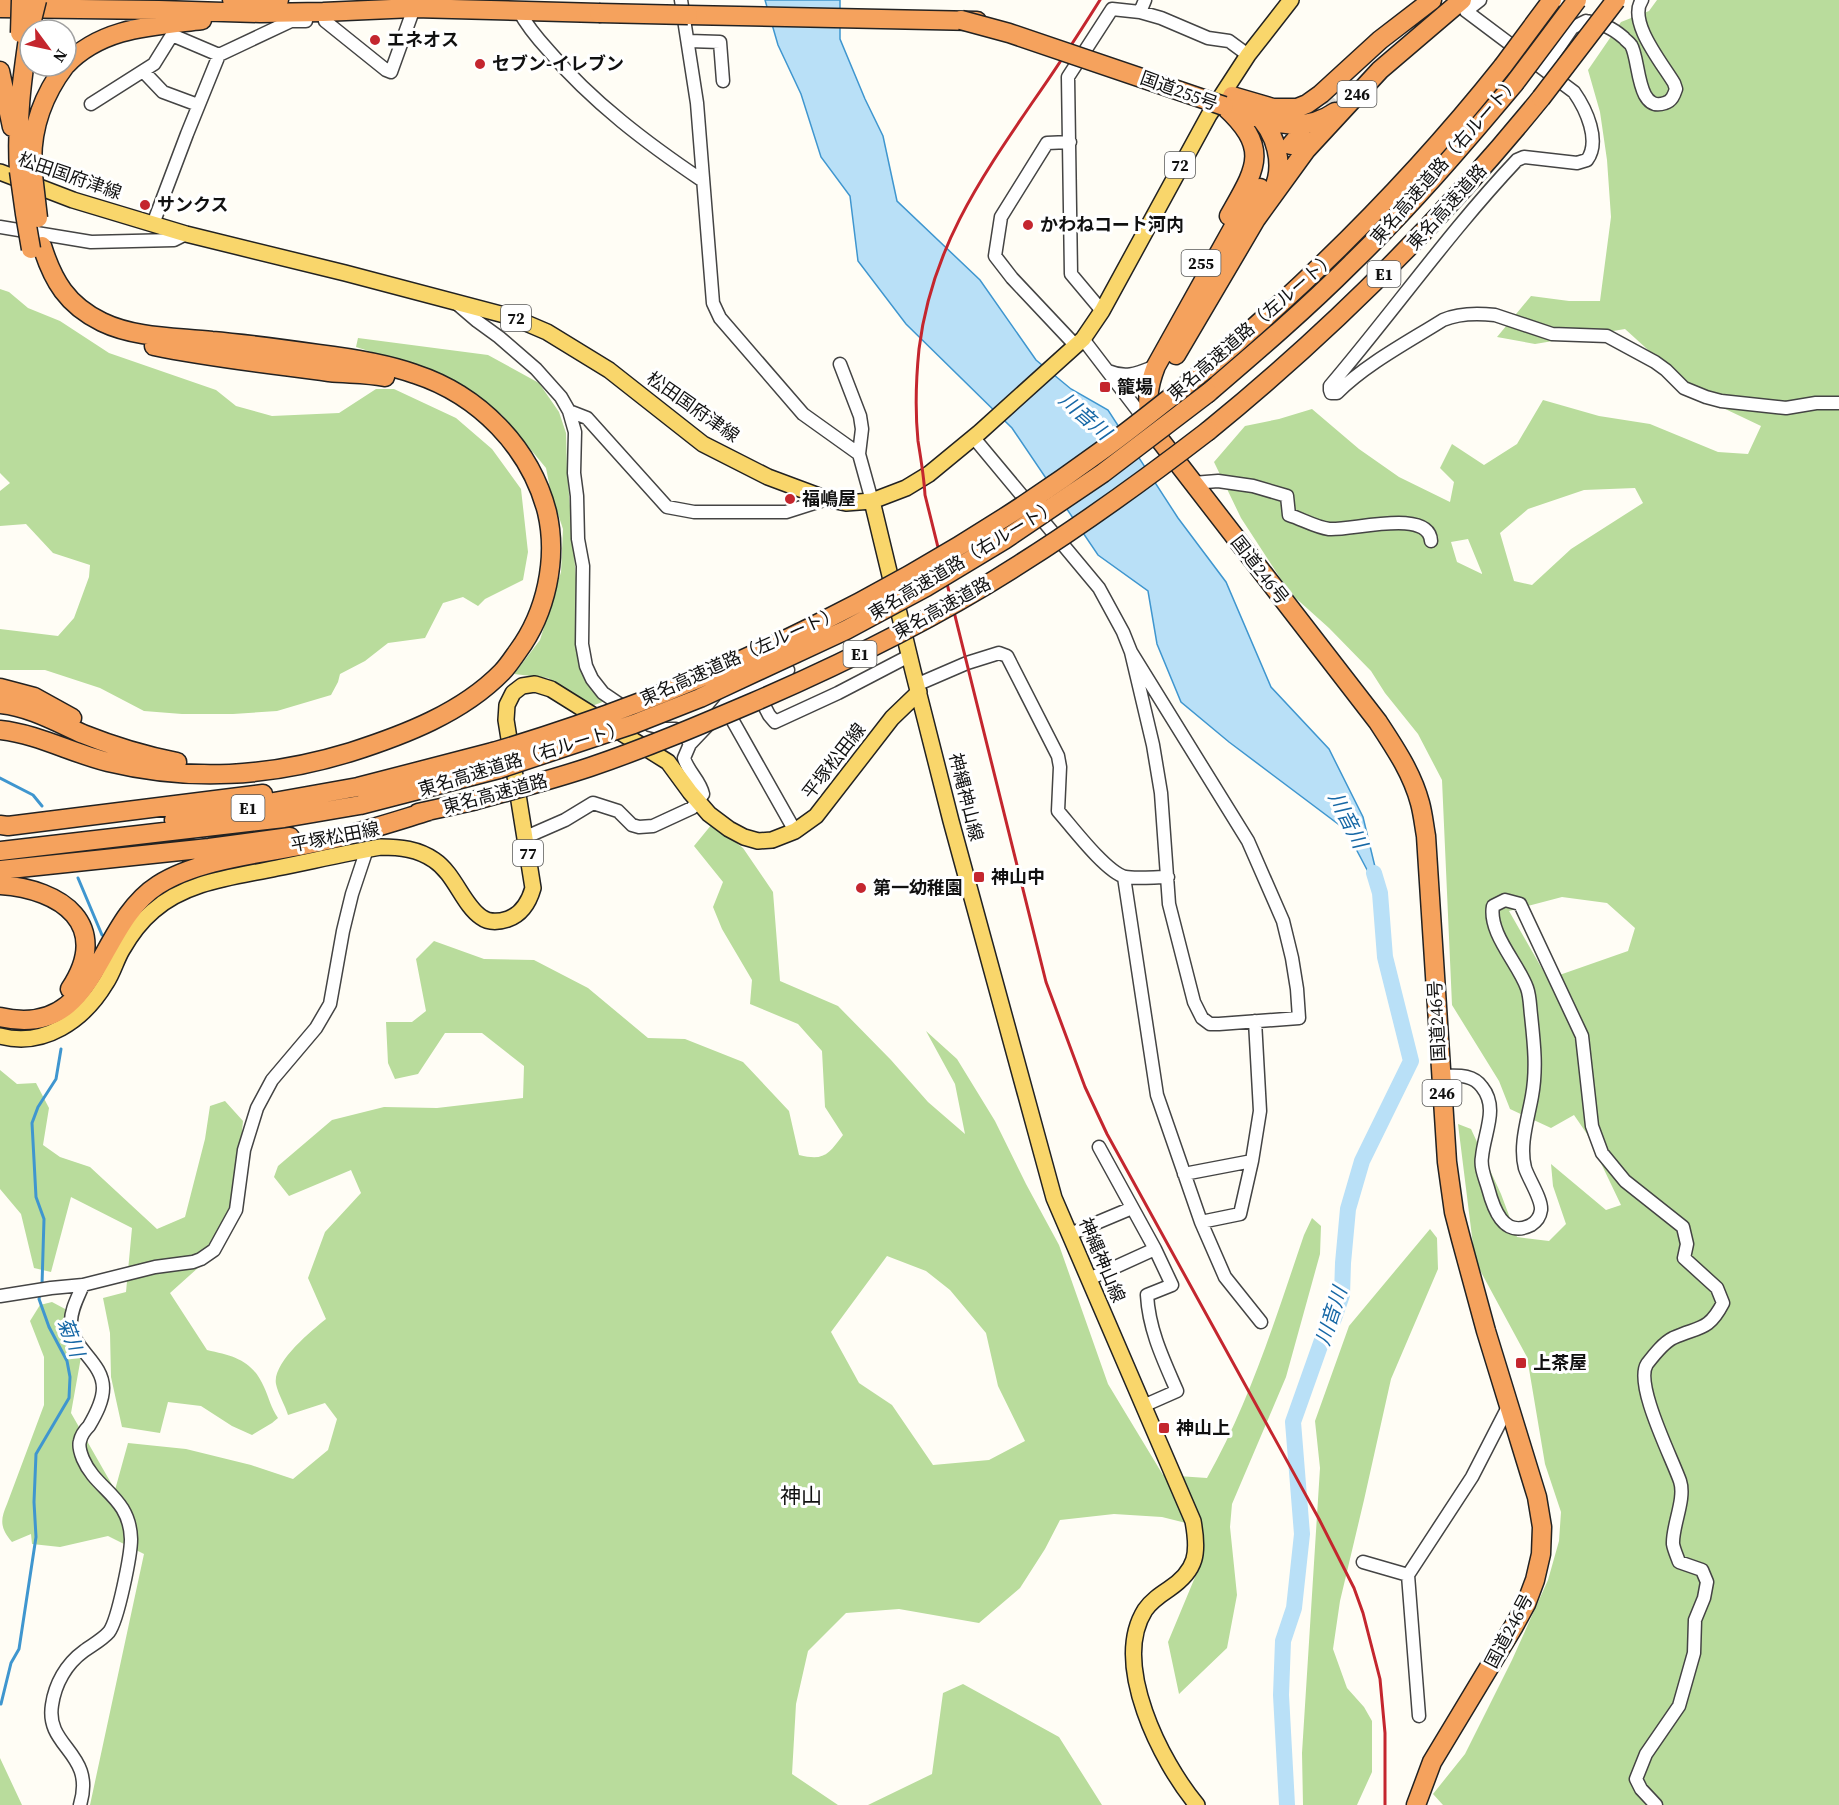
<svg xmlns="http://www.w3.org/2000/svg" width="1839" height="1805" font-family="'Source Serif 4','Noto Sans JP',serif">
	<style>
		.forest { fill: #b9dc9c; fill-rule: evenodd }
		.water { fill: #b9e0f7; stroke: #3f96cf; stroke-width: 1.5 }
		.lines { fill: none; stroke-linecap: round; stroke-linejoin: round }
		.stream { stroke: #3f96cf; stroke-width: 3 }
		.river { stroke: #b9e0f7; stroke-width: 16 }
		.highway-tunnel { stroke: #dbdad3; stroke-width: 18; stroke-dasharray: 18 9; stroke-linecap: butt }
		.minor-casing { stroke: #444; stroke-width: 15 }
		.major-casing { stroke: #222; stroke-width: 18 }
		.highway-casing { stroke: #222; stroke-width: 21 }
		.minor { stroke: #fff; stroke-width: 12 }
		.major { stroke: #f9d66b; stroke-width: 15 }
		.highway { stroke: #f5a25d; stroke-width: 18 }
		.rail { stroke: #c4262e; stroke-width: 3 }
		.highway-bridge-casing { stroke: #222; stroke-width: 21; stroke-linecap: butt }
		.highway-bridge { stroke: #f5a25d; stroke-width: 18 }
		.poi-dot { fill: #c4262e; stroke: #fff; stroke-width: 2 }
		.labels { text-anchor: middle; stroke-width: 6; stroke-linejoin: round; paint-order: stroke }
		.shield { fill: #fff; stroke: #585858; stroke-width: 1.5 }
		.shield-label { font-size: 16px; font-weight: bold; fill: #111 }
		.poi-label { font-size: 18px; font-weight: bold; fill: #111; stroke: #fff; text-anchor: start }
		.street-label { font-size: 18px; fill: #111; stroke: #fff }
		.water-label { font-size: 20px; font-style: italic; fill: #1768a6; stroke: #fff }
		.quarter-label { font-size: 21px; fill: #111; stroke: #fff }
	</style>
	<rect width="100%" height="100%" fill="#fffdf5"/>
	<!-- forest -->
	<path class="forest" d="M1657 0H1839V1805H1443L1433 1794 1465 1754 1512 1660 1548 1580 1559 1541 1561 1512 1545 1464 1527 1357 1475 1261 1458 1124 1471 1129 1501 1194 1517 1237 1549 1241 1566 1224 1553 1186 1551 1164 1606 1210 1621 1205 1587 1134 1574 1115 1551 1128 1510 1109 1499 1081 1452 1005 1442 780 1418 734 1385 693 1371 671 1329 628 1290 593 1241 518 1214 462 1245 426 1279 419 1312 409 1359 449 1399 477 1450 502 1454 482 1440 468 1452 444 1484 465 1517 444 1543 400 1599 416 1650 424 1718 452 1748 454 1761 426 1700 397 1625 329 1535 344 1497 337 1531 296 1569 301H1600L1611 217 1607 160 1600 112 1588 70 1621 22 1649 11ZM1635 488 1643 503 1571 549 1532 585 1514 581 1500 533 1528 509 1584 490ZM1468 539 1482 573V574L1457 562 1451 542ZM1562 897 1607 903 1635 928 1628 951 1548 979 1509 911Z
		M0 289 9 292 28 308 60 321 109 353 216 390 236 406 272 416 339 413 376 389H394L456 418 492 449 521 489 528 552 523 580 485 599 478 606 463 597 443 603 425 638 388 643 365 661 340 674 338 682 331 695 277 711 233 714H182L144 711 100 688 45 670H0V629L58 636 74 618 89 577 90 565 53 553 26 524 0 526V491L10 483 0 473Z
		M358 338 488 355 539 383 559 412 566 433 567 470 576 578V642L578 662 595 691 605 701 592 706 548 678 514 674 540 640 561 572 563 529 551 493 546 468 502 415 471 392 419 367 356 347Z
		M712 824 743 848 773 892 780 981 838 1006 891 1060 928 1102 965 1134 955 1084 926 1031 957 1059 995 1121 1026 1184 1059 1245 1108 1384 1163 1475 1207 1478C1250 1402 1276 1317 1304 1235L1312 1218 1321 1226 1320 1254 1286 1377 1232 1504 1230 1527 1237 1595 1227 1648 1179 1694 1168 1642 1198 1570 1202 1527 1162 1517 1114 1514 1060 1520 1045 1549 1020 1588 979 1623 899 1609 846 1613 808 1651 796 1704 792 1774 838 1805H90L144 1554 108 1536 60 1547 32 1544 31 1534 12 1542C0 1528 0 1520 7 1504L44 1405V1357L30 1321 40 1305 52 1302 67 1310 81 1357 71 1413 115 1490 128 1443 186 1449 251 1465 293 1479 328 1450 337 1419 325 1403 288 1415C285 1405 278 1394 276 1384 272 1363 311 1331 326 1319L308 1278 325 1232 361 1193 351 1170 289 1196 274 1177 278 1166 332 1120 384 1107 437 1108 523 1098 524 1066 482 1033H445L418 1074 395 1079 388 1063 386 1022H412L426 1011 416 959 434 941 484 959 534 960 588 988 648 1038 685 1039 743 1062 789 1111 799 1155C824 1161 828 1155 843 1135L825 1107 822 1051 798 1024 750 1004 752 980 722 929 713 907 723 882 694 846ZM887 1256 926 1271 950 1290 986 1333 998 1386 1025 1441 989 1460 933 1465 892 1405 859 1383 831 1332Z
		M0 1070 17 1084 36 1083 49 1108 43 1145 60 1157 90 1167 157 1229 185 1217 205 1139 210 1106 225 1101 243 1121 234 1216 209 1258 170 1293 207 1350C234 1356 252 1360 264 1387 269 1398 271 1408 278 1418L272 1423 252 1435 232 1426 201 1406 168 1402 160 1433 122 1427 111 1377 110 1333 103 1298 126 1292 132 1228 71 1197 51 1272 34 1268 21 1214 0 1189Z
		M1430 1229 1437 1238 1438 1269 1391 1379 1364 1500 1340 1601 1333 1649 1347 1688 1364 1707 1372 1721V1772L1357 1805H1303L1302 1753 1320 1468 1315 1421 1349 1326Z
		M963 1684 1059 1737 1102 1805H868L932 1774 943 1693Z
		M0 1758 22 1805H0Z"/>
	<!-- water -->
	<path class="water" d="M765 0H840V39L865 99 883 136 897 201 980 280 1036 360 1071 389 1108 410 1178 518 1226 582 1271 687 1329 749 1363 817 1383 900 1346 830 1229 742 1181 702 1157 644 1148 591 1098 555 1012 428 906 324 858 261 850 196 821 157 801 94 778 45Z"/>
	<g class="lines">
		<!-- stream -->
		<path class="stream" d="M0 778 33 795 42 806
			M78 878 102 935
			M42 1285 44 1219 36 1197 32 1123 38 1107 56 1079 61 1049
			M1 1704 11 1663 19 1649 36 1537 34 1502 36 1454 69 1398 70 1377 67 1361 49 1327 39 1299 40 1294"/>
		<!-- river -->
		<path class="river" d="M1287 1805 1281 1695 1283 1641 1294 1608 1302 1534 1293 1422 1326 1329 1333 1321 1342 1295 1343 1263 1348 1209 1362 1161 1411 1061 1385 957 1380 893 1374 873"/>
		<!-- highway-tunnel -->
		<path class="highway-tunnel" d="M1308 125 1334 98"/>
		<!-- minor casing -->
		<g class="minor-casing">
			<path id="minor" d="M681 0 697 103 713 303 720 318 803 414 859 454 872 501
				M1480 0 1466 11 1574 92C1586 109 1601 141 1587 160L1577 163 1524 157 1517 160C1450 231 1393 312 1330 386V390L1331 393H1337C1366 364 1408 342 1443 320 1459 313 1477 313 1495 315L1552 334 1607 336 1655 362 1666 370 1684 388 1706 397 1721 401 1786 408 1816 403H1839
				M519 11C527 26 537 38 549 51 592 102 648 144 703 181
				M323 12 325 21 386 70 391 72 414 8
				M1140 12 1145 0
				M689 41 720 42 723 81
				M1544 69 1572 28 1586 21C1604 25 1610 26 1624 38 1624 39 1631 44 1631 45 1640 59 1636 113 1665 103 1672 101 1674 95 1676 89L1674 83C1662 63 1627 21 1642 0
				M143 71 163 92 198 105
				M91 104 154 64 172 35 219 55
				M1070 142 1047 143 1001 217 995 256 1012 278 1076 346
				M153 224 187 134 219 55 291 21H306
				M0 227 91 242 174 240 186 234
				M456 303 477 321 499 337 536 369 561 397 569 411 575 432 574 473 577 496 578 539 583 566 582 644 586 666 592 679 603 693 650 725 666 729H676L686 737 690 744 684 758C688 772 700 780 703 794L692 808 653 826 639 827 632 825 618 811 593 803 565 820 526 837
				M1102 311 1071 274 1068 77 1112 9 1140 12 1161 18 1208 38 1229 41 1248 55
				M1083 339 1148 424
				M840 364 860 416 862 429 859 454
				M1108 371C1127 379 1138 373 1156 366
				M569 411 587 418 667 507 694 512H786L827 499
				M974 438 1099 588 1123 632 1131 652 1153 745 1161 793 1169 904 1194 1002 1202 1018 1210 1024H1219L1299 1018 1297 989 1292 958 1283 921 1248 841 1131 652
				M1193 483 1218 481 1253 486 1287 496 1289 515C1302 519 1315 527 1329 529 1351 531 1429 508 1431 541
				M916 685 967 663 999 653 1007 656 1058 756 1060 767 1058 811C1072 827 1106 872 1125 877 1136 879 1155 877 1168 877
				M754 686 769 715 775 722 838 693 909 656
				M725 707 795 831
				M690 744 708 725 730 698 788 670
				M1124 877 1157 1095 1201 1222 1225 1277 1261 1322
				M1441 1076C1456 1076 1472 1073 1482 1087 1499 1108 1484 1133 1482 1157 1480 1167 1485 1178 1488 1188 1493 1207 1503 1239 1531 1225 1536 1222 1540 1217 1541 1210 1542 1199 1529 1180 1525 1168 1519 1145 1528 1119 1532 1096 1537 1069 1534 1043 1531 1015 1530 1007 1530 996 1527 988 1518 963 1488 933 1493 906L1505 900 1520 904 1582 1036 1592 1126 1602 1153 1625 1181 1683 1227 1687 1244 1684 1258 1717 1288 1723 1303C1708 1332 1699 1326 1673 1338 1663 1343 1654 1355 1647 1364 1634 1384 1672 1458 1680 1481 1686 1499 1672 1526 1673 1544 1674 1550 1677 1556 1679 1562L1702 1570 1707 1582 1704 1598 1695 1620 1694 1653 1679 1706 1646 1754 1636 1779 1641 1789 1656 1805
				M1099 1147 1155 1249 1172 1285 1147 1295C1149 1330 1163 1359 1177 1391L1143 1406
				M1184 1174 1252 1161
				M1201 1222 1240 1214 1252 1161 1260 1111 1255 1021
				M1070 1234 1132 1208
				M1089 1279 1155 1249
				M0 1296 51 1288 83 1285 155 1267 193 1262 201 1259 214 1250 236 1210 244 1150 257 1108 272 1080 316 1028 330 1004 343 931 352 894 367 849
				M1363 1562 1408 1575
				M1419 1716 1408 1575 1472 1477 1509 1405
				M80 1805C96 1752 45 1748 52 1705 55 1684 66 1664 84 1651 92 1645 102 1640 109 1632 118 1620 131 1555 131 1539 130 1497 96 1490 83 1459 81 1454 78 1447 80 1441 81 1436 85 1430 89 1426 96 1414 103 1401 103 1388 103 1362 72 1349 71 1324 70 1311 78 1297 83 1285"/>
		</g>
		<!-- major casing -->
		<g class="major-casing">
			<path id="major" d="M0 172 73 200 186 234 345 273 512 317 547 332 609 370 703 444 768 477 827 499 846 503 872 501 906 488 929 474 980 432 1083 339 1102 311 1209 115 1248 55 1291 0
				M872 501 913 671 951 821 1054 1198 1193 1521C1199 1553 1197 1570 1169 1589 1160 1595 1151 1601 1145 1610 1111 1664 1161 1762 1197 1805
				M0 1036C44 1048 84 1020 106 983 113 973 116 960 122 950 130 936 141 921 153 911 187 881 235 877 277 868 312 861 346 853 381 847 400 847 418 849 434 860 455 874 463 905 481 917 489 923 499 922 508 919 522 914 529 902 533 888L506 720 507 705 513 693 522 686 535 684 551 689 668 762 690 792 709 814 729 829 744 837 758 841 772 840 795 831 816 816 892 718 919 692"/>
		</g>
		<!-- highway casing -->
		<g class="highway-casing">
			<path id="highway" d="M232 0H279
				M0 8 159 10 260 13 323 12 414 8 599 13
				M688 15 977 21
				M66 65C102 27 153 26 202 20
				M0 71 12 127
				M1232 96 1273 108H1297L1307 104 1321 94 1380 40 1432 0
				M1224 106C1271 149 1256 168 1229 216
				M1227 107C1264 119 1299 137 1335 112
				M1256 114C1276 132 1285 165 1273 190
				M1291 145 1301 133
				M19 171C16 124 22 78 29 32
				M33 175C29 135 41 98 65 66
				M1260 188 1233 228 1156 366C1147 389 1147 402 1150 427L1378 722C1395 748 1412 773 1420 803 1423 814 1424 825 1426 836L1447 1162 1454 1212 1461 1239 1486 1331 1537 1497 1542 1527 1541 1554 1535 1580 1526 1604 1514 1626 1432 1762 1416 1805
				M154 346C211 358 270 364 329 372 348 374 366 373 385 377
				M1176 355 1256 219 1306 150 1380 70 1462 0
				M1205 370C1314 278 1414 178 1503 66
				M1208 393C1257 351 1306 309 1351 264 1409 208 1462 146 1514 84
				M1208 431C1331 331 1441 221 1541 98
				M0 688 34 697 72 718
				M0 704C30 707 56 722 83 734 113 746 146 756 177 762
				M0 730C38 734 71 753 108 762 191 782 269 777 351 752 404 735 462 713 502 672 508 666 513 658 518 651 546 613 558 559 547 512 530 447 479 395 415 374 384 363 351 358 318 354 283 349 248 344 212 341 176 337 135 338 102 322 67 305 53 281 42 246
				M418 813 473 801
				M174 820 358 787 493 752
				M0 825 8 826 263 794
				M0 851 284 818 360 805 499 769
				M0 870 209 848 290 837
				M0 885C62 889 112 925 70 989
				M0 1017C99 1040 94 926 158 885 200 858 269 853 319 842 357 834 393 822 429 811"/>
		</g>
		<!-- minor -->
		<use href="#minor" class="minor"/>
		<!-- major -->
		<use href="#major" class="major"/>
		<!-- highway -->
		<use href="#highway" class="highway"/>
		<!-- rail -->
		<path class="rail" d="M1100 0C1078 35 1056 69 1032 103 978 182 931 251 919 349 916 379 915 411 918 441 921 459 924 477 925 495L1046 982 1085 1087 1107 1134 1319 1519 1354 1588 1363 1613 1380 1679 1385 1733V1805"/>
		<!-- highway-bridge casing -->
		<g class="highway-bridge-casing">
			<path id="highway-bridge" d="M599 13 688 15
				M961 20 1009 33 1224 106
				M29 32 37 0
				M20 33 21 0
				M1503 66 1552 0
				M1514 84 1577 0
				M1541 98 1616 0
				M19 171 25 214 31 249
				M33 175 38 218
				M493 752C708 689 920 584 1101 451 1137 425 1171 397 1205 370
				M499 769 634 724 700 698 846 630 926 587 1004 540 1103 473 1208 393
				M473 801C512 790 551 780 590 767 646 748 700 725 754 702 846 662 936 618 1020 564 1085 523 1147 478 1208 431"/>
		</g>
		<!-- highway-bridge -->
		<use href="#highway-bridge" class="highway-bridge"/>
	</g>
	<!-- markers -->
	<g class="poi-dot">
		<circle cx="375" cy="40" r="6"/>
		<circle cx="480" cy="64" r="6"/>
		<circle cx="145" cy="205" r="6"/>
		<circle cx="1028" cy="225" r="6"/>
		<rect x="1099" y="381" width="12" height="12" rx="3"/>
		<circle cx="790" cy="499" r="6"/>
		<rect x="973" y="871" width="12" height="12" rx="3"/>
		<circle cx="861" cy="888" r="6"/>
		<rect x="1515" y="1357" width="12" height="12" rx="3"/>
		<rect x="1158" y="1422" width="12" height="12" rx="3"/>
	</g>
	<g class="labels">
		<!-- shield labels -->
		<g class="shield">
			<rect x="1337.5" y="81" width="39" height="26" rx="4.5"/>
			<rect x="1165" y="152" width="30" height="26" rx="4.5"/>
			<rect x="1181.5" y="250" width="39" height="26" rx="4.5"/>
			<rect x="1367.5" y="261" width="33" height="26" rx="4.5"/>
			<rect x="501" y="305" width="30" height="26" rx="4.5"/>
			<rect x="843.5" y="641" width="33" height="26" rx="4.5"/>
			<rect x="231.5" y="795" width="33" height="26" rx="4.5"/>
			<rect x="513" y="840" width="30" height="26" rx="4.5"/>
			<rect x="1422.5" y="1080" width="39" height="26" rx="4.5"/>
		</g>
		<g class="shield-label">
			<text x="1357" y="100">246</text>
			<text x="1180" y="171">72</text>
			<text x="1201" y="269">255</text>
			<text x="1384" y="280">E1</text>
			<text x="516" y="324">72</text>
			<text x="860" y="660">E1</text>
			<text x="248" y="814">E1</text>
			<text x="528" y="859">77</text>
			<text x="1442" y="1099">246</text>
		</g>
		<!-- poi labels -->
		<g class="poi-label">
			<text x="387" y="46">エネオス</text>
			<text x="492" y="70">セブン-イレブン</text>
			<text x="157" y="211">サンクス</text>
			<text x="1040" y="231">かわねコート河内</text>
			<text x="1117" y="393">籠場</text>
			<text x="802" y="505">福嶋屋</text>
			<text x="991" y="883">神山中</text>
			<text x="873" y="894">第一幼稚園</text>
			<text x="1533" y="1369">上茶屋</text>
			<text x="1176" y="1434">神山上</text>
		</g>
		<!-- street labels -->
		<g class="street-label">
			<text transform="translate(1179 91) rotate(20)" y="6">国道255号</text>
			<text transform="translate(1445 160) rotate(-49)" y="6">東名高速道路（右ルート）</text>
			<text transform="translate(70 176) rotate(19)" y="6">松田国府津線</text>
			<text transform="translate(1447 207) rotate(-48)" y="6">東名高速道路</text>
			<text transform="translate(1252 326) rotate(-41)" y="6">東名高速道路（左ルート）</text>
			<text transform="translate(693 407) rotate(35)" y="6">松田国府津線</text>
			<text transform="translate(963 560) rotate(-31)" y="6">東名高速道路（右ルート）</text>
			<text transform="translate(1260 570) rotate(52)" y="6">国道246号</text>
			<text transform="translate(942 608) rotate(-29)" y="6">東名高速道路</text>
			<text transform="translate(740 656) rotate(-24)" y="6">東名高速道路（左ルート）</text>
			<text transform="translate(522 759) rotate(-17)" y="6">東名高速道路（右ルート）</text>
			<text transform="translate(834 761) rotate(-52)" y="6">平塚松田線</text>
			<text transform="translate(495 794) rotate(-15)" y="6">東名高速道路</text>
			<text transform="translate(966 797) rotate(76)" y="6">神縄神山線</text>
			<text transform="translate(335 837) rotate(-11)" y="6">平塚松田線</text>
			<text transform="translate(1437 1021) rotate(-93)" y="6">国道246号</text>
			<text transform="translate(1102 1260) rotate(67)" y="6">神縄神山線</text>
			<text transform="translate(1509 1631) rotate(-62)" y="6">国道246号</text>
		</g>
		<!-- water labels -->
		<g class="water-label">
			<text transform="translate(1085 416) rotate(41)" y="7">川音川</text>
			<text transform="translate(1348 820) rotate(63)" y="7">川音川</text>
			<text transform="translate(1331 1316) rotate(-72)" y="7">川音川</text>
			<text transform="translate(71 1337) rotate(69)" y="7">菊川</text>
		</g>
		<!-- quarter labels -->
		<g class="quarter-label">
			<text x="801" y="1503">神山</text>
		</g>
	</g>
	<!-- north arrow -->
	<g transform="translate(48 48) rotate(123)"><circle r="28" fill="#ffffff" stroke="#a0a0a0" stroke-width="1.5"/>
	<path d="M0-4.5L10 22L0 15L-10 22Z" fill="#c4262e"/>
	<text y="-9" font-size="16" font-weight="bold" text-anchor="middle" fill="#111111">N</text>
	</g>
</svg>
